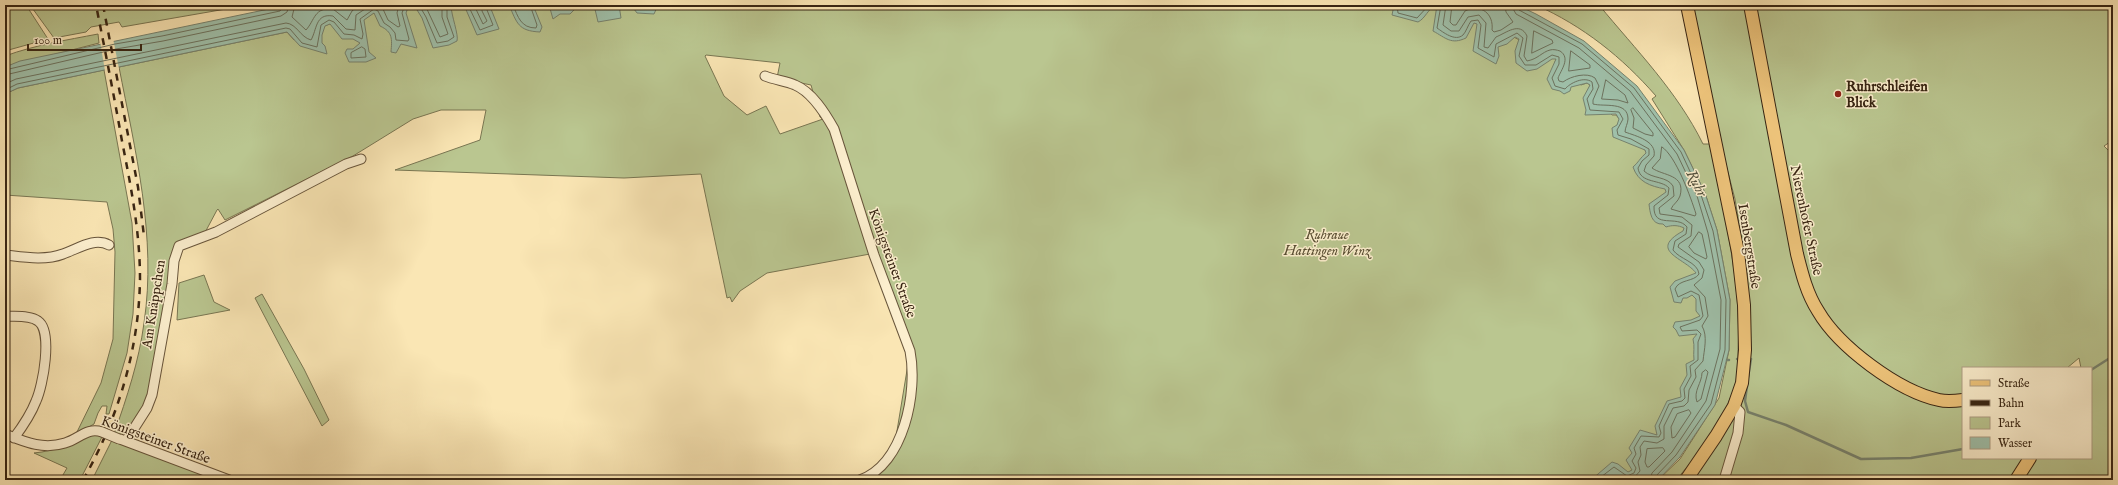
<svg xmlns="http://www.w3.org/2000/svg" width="2118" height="485" font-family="'IM FELL English',serif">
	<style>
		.green { fill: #bac690; stroke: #797652; fill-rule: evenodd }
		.water { fill: #9fc0aa; stroke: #76826e }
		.pier { fill: #fae6b4 }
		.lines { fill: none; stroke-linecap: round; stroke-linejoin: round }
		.shore { stroke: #6c725e; stroke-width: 1 }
		.stream { stroke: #76826e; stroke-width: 2.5 }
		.minor-casing { stroke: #68553b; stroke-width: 11 }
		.major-casing { stroke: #382513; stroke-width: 14 }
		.minor { stroke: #fcefce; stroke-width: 9 }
		.major { stroke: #edc37a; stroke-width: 12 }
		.rail { stroke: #382513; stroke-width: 2.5; stroke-dasharray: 7 7; stroke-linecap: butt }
		.minor-bridge-casing { stroke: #68553b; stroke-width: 11; stroke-linecap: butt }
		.minor-bridge { stroke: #fcefce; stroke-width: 9 }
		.poi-dot { fill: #8f2418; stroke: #fcefce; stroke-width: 1.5 }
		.labels { text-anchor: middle; stroke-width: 3; stroke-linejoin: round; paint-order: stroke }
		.poi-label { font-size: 14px; font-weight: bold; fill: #382513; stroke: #fcefce; text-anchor: start }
		.street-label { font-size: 14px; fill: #382513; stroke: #fcefce }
		.park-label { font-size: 14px; font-style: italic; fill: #584d32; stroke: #fcefce }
		.water-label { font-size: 15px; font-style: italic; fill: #575440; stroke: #fcefce }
	</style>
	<rect width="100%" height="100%" fill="#fae6b4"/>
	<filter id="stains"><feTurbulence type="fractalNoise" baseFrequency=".005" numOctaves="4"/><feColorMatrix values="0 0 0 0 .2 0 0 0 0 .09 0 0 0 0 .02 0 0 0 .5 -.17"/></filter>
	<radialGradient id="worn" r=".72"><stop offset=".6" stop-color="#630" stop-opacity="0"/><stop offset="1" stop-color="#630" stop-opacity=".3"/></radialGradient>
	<!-- green -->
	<path class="green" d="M5 5H26L48 39 5 51Z
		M30 5H249L122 27 119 22 91 27 86 32 54 38Z
		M409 5H414L416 8 441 5H1452L1556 59 1554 65 1581 85 1587 83 1590 85 1588 91 1612 115H1616L1645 150 1668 184 1695 253 1703 334 1680 403 1632 470 1617 480H857L872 474 894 449 909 358 870 254 767 273 740 291 732 302 730 297 727 298 701 174 624 178 395 170 480 140 486 110H441L413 119 353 156 225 220 218 209 217 210 201 240 181 249 151 394 126 436 114 434C127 397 139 361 144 323 157 237 135 150 119 67L287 32 294 40 304 32 330 24 375 13 407 9ZM706 55 780 63 777 78 811 85 820 117 823 119 780 134 766 106 747 115 724 96 705 56Z
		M1536 5H1599C1636 50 1677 91 1703 144H1710C1723 211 1742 282 1738 351 1738 361 1739 373 1736 382 1725 419 1701 451 1676 480H1658L1680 459 1719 398 1729 350 1730 300 1717 230 1705 193 1684 150 1652 99 1656 96C1622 57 1583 26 1536 5Z
		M1692 5H2113V140L2104 146 2113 155V480H2022L2034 458H2091V368H2081L2079 358 2067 368H1963V458H2026L2012 480H1691L1704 463 1751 349 1747 274 1735 199 1716 127Z
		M98 34 99 43 5 67V56C35 45 67 40 98 34Z
		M104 70 132 223 135 273 133 314 127 353 109 414H106L107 406H102L98 413 94 424 76 434 101 383 113 339 115 252 113 229 107 202 5 195V94L18 88Z
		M204 275 214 302 230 310 177 320 179 283Z
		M262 294 304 369 329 420 322 426 255 298Z
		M90 433 103 435 80 480H60L67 468 34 453C56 451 71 443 90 433Z
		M112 440 199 472 200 480H92Z"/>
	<!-- water -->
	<path class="water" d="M288 5H409L406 13 417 48 401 44 396 53 391 52C392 39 393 32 380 26L374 13 364 20 369 52 376 58 366 62H349L345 53 347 49H353L360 43 353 39H342L330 24 325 26 322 35V43L325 46 327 54 300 46 287 32 18 88 5 94V67L20 61Z
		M414 5H451C451 15 459 35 457 41L449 45 433 48 422 18Z
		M464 5H491V9L499 29 477 35Z
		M509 5H533L542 27 540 32C518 31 517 23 509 5Z
		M549 5H577V7L570 14H560L553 19Z
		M594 5H619L621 18 598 22Z
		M631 5H658L654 14 637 13Z
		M1394 5H1517L1536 14 1584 41 1637 86 1684 150 1705 193 1717 230 1730 300 1729 350 1715 405 1680 457 1658 480H1591L1612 462 1618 464 1628 472 1632 470 1626 460 1632 453 1629 448 1640 430 1657 435 1655 426 1667 401 1681 397 1680 388 1687 375 1686 364 1694 360C1693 352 1695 347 1693 339L1697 334 1679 336 1676 330 1673 327 1675 322 1691 320 1700 316 1696 311V299L1692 295 1687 298H1683L1681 303 1674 302 1670 287 1675 281 1696 273C1685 258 1647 251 1683 231L1684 228C1678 225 1672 225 1666 227L1663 224C1651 225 1650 212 1649 204L1666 192 1665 189C1650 186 1638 182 1633 167 1638 163 1640 158 1646 153L1645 150 1613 137 1612 128 1617 125 1619 119 1616 114 1585 115 1586 110 1583 98 1590 85 1587 83 1571 87 1570 91 1564 94 1560 91 1552 89 1547 79 1556 59H1552L1537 69 1527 71 1516 63 1515 51 1519 39 1515 37 1507 44 1498 47 1499 56 1496 64 1473 51 1477 24 1474 23 1466 38C1451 45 1446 38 1433 31L1437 5C1427 9 1426 18 1418 22L1392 15Z"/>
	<!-- pier -->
	<path class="pier" d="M113 38 119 69 105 71 100 41Z"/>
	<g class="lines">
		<!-- shore -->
		<path class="shore" d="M295 5 292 17 306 30C315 20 314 7 333 9L347 20 352 11 359 5
			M378 5 383 9 388 20 398 27 400 26 397 13 399 5
			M419 5 426 17 437 43 448 41 454 37 447 17V5
			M425 5 440 37 448 34 442 17V5
			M468 5 480 30 493 25 487 10V5
			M474 5 483 24 487 21 482 11V5
			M513 5C518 17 521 28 536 28L537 25 530 5
			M1397 5 1398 13 1417 18 1429 5
			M1441 5 1437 28C1443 32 1455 42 1463 35 1466 32 1468 25 1471 21L1478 20 1481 25 1478 48 1494 57 1496 44 1517 33 1523 38 1519 56 1525 65H1536L1552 55 1559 57V64L1552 78 1555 86 1565 89C1570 83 1584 76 1592 82L1593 89 1587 99 1590 110 1619 112 1623 119 1617 130 1618 135 1631 139 1649 149V155L1642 161 1638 168C1640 184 1661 179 1669 188L1668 195 1654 206C1653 230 1677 214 1687 227L1686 234 1675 241 1673 250C1679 259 1698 262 1699 274 1694 282 1679 279 1675 289L1678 297 1691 291 1699 295 1703 316 1700 320 1680 327 1682 331 1697 330 1701 334 1698 342V360L1690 366 1691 376 1684 389 1685 398 1682 401 1669 404 1659 426 1661 433 1659 437 1641 436 1634 448 1636 454 1632 461 1636 468 1634 473 1627 476 1614 467 1597 480
			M1446 5 1443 25 1451 31H1459L1468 17 1479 15 1486 23 1484 47 1488 48 1496 37C1506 33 1520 21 1527 36L1524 56 1527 61C1538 59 1542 52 1550 50 1553 49 1557 50 1560 51 1571 58 1561 70 1558 78L1559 81 1563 82C1571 76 1587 72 1595 78L1599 86 1593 100V104C1604 107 1628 101 1628 119 1628 123 1625 128 1625 132 1636 136 1657 141 1654 156L1646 165 1644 171C1652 179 1667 176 1673 186L1674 196 1659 208 1660 214 1682 217 1692 225 1691 236 1679 244 1678 247 1699 262 1704 270 1702 278 1694 285 1705 297 1708 316 1702 326C1708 336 1704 350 1703 361L1695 370 1696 377 1689 390 1688 402 1684 406 1673 408 1664 426V439L1657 443 1644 441 1640 447 1641 455 1638 462 1640 471 1632 480
			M1452 5 1450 22 1453 25H1456L1465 11C1481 3 1494 14 1492 30L1494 32 1501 30 1513 22 1506 12 1505 5
			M1511 5 1516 14 1579 48 1630 91 1677 154 1697 196 1708 233 1721 300 1720 349 1706 401 1672 452 1652 473 1650 480
			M1516 5 1519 10 1582 44 1634 88 1681 152 1701 195 1713 231 1726 300 1725 350 1711 404 1676 455 1656 476 1655 480
			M1534 31 1552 40 1553 43 1532 53Z
			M362 47 365 49 366 57 351 58V53Z
			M1571 51 1590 65V68L1569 71Z
			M5 70 115 44 162 36 280 11 284 5
			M5 75 116 49 163 41 281 16 287 12 289 5
			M1606 80 1625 95 1628 103 1618 100 1602 99Z
			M5 84 16 79 286 23C297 24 300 37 311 40 317 30 315 13 333 16L346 29 355 30 356 15 371 5
			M5 90 17 84 286 28 290 29 302 43 317 47 321 25 329 20 334 22 344 34 354 35 362 39 363 34 360 19 374 9 378 11 384 23 390 27 395 33 396 40 408 41 409 39 402 13 405 5
			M1633 108 1653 133V136L1645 134 1633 128 1634 118 1631 110Z
			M1662 147C1676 156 1691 198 1696 214L1695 216 1671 209C1673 204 1678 202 1680 196 1686 174 1663 176 1652 168L1660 159Z
			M1699 232 1702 234 1707 257 1706 259 1694 253 1689 247Z
			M1706 370 1708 372 1701 399 1697 402C1693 391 1702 383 1702 373Z
			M1689 410 1691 413 1675 437 1672 438 1671 427 1677 414Z
			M1663 448 1665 451 1649 467H1647L1645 462 1647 449Z"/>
		<!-- stream -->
		<path class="stream" d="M1737 359H1738
			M1727 360H1729
			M2091 370 2113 356
			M1748 377 1751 359
			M1747 386 1745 401 1748 412 1786 425 1861 459 1911 458 1963 449"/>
		<!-- minor casing -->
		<g class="minor-casing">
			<path id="minor" d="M765 76C775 80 786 81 795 85 812 92 825 113 834 129L874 255 910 351C918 392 904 464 860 480
				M5 255C23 257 45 261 63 254 78 249 94 237 109 245
				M5 316C15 317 30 315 38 321 53 331 43 386 36 401 31 414 23 426 14 438
				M5 434C25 442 43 450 65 443 79 439 87 427 102 432
				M120 439 229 480
				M126 441 147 408 152 395 172 284 174 261 179 246 216 232 346 164 361 159
				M1724 480 1738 433 1740 412 1734 406"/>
		</g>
		<!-- major casing -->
		<g class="major-casing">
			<path id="major" d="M1750 5 1797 254C1802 274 1807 294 1818 311 1839 347 1898 391 1939 400 1947 402 1955 401 1963 400
				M1686 480 1716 436 1734 406 1742 383 1745 350 1744 305 1738 252 1687 5
				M2016 480 2030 458"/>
		</g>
		<!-- minor -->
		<use href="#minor" class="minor"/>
		<!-- major -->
		<use href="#major" class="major"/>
		<!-- rail -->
		<path class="rail" d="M103 5 138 187 144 236
			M83 480C118 419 139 349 140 279 140 232 131 187 122 141 114 96 105 50 96 5"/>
		<!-- minor-bridge casing -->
		<g class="minor-bridge-casing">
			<path id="minor-bridge" d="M102 432 119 439"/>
		</g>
		<!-- minor-bridge -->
		<use href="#minor-bridge" class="minor-bridge"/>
	</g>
	<!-- markers -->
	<circle class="poi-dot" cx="1838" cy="94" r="4"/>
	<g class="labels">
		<!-- poi labels -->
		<g class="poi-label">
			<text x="1846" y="91">Ruhrschleifen<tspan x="1846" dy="16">Blick</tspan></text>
		</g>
		<!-- street labels -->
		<g class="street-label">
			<text transform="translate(1807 220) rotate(78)" y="5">Nierenhofer Straße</text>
			<text transform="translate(1750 246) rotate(81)" y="5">Isenbergstraße</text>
			<text transform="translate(893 263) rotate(70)" y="5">Königsteiner Straße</text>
			<text transform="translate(153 304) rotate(-81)" y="5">Am Knäppchen</text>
			<text transform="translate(156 439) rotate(20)" y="5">Königsteiner Straße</text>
		</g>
		<!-- park labels -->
		<g class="park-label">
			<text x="1327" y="239">Ruhraue<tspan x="1327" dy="16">Hattingen Winz</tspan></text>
		</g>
		<!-- water labels -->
		<g class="water-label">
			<text transform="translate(1697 183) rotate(62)" y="5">Ruhr</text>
		</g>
	</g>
	<!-- margin -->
	<rect width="2118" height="485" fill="none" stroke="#fae6b4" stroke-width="20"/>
	<rect x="6" y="6" width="2106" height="473" fill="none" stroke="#382513" stroke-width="2"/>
	<rect x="10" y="10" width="2098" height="465" fill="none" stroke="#382513"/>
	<!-- legend -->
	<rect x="1962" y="367" width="130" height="92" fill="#fcefce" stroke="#ae9e83"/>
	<rect x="1970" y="380" width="20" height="6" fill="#edc37a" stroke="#ae9e83"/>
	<text x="1998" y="387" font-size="12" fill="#382513">Straße</text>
	<rect x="1970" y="400" width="20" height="6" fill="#382513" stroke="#ae9e83"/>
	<text x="1998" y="407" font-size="12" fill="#382513">Bahn</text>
	<rect x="1970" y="417" width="20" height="12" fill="#bac690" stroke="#ae9e83"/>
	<text x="1998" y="427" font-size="12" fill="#382513">Park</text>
	<rect x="1970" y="437" width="20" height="12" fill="#9fc0aa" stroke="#ae9e83"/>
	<text x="1998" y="447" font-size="12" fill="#382513">Wasser</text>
	<!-- scale -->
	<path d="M28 44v6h113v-6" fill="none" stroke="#382513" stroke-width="2"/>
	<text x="34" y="44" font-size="12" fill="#382513" stroke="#fcefce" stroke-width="3" paint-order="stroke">100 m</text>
	<rect width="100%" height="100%" filter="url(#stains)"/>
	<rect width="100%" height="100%" fill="url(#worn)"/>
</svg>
